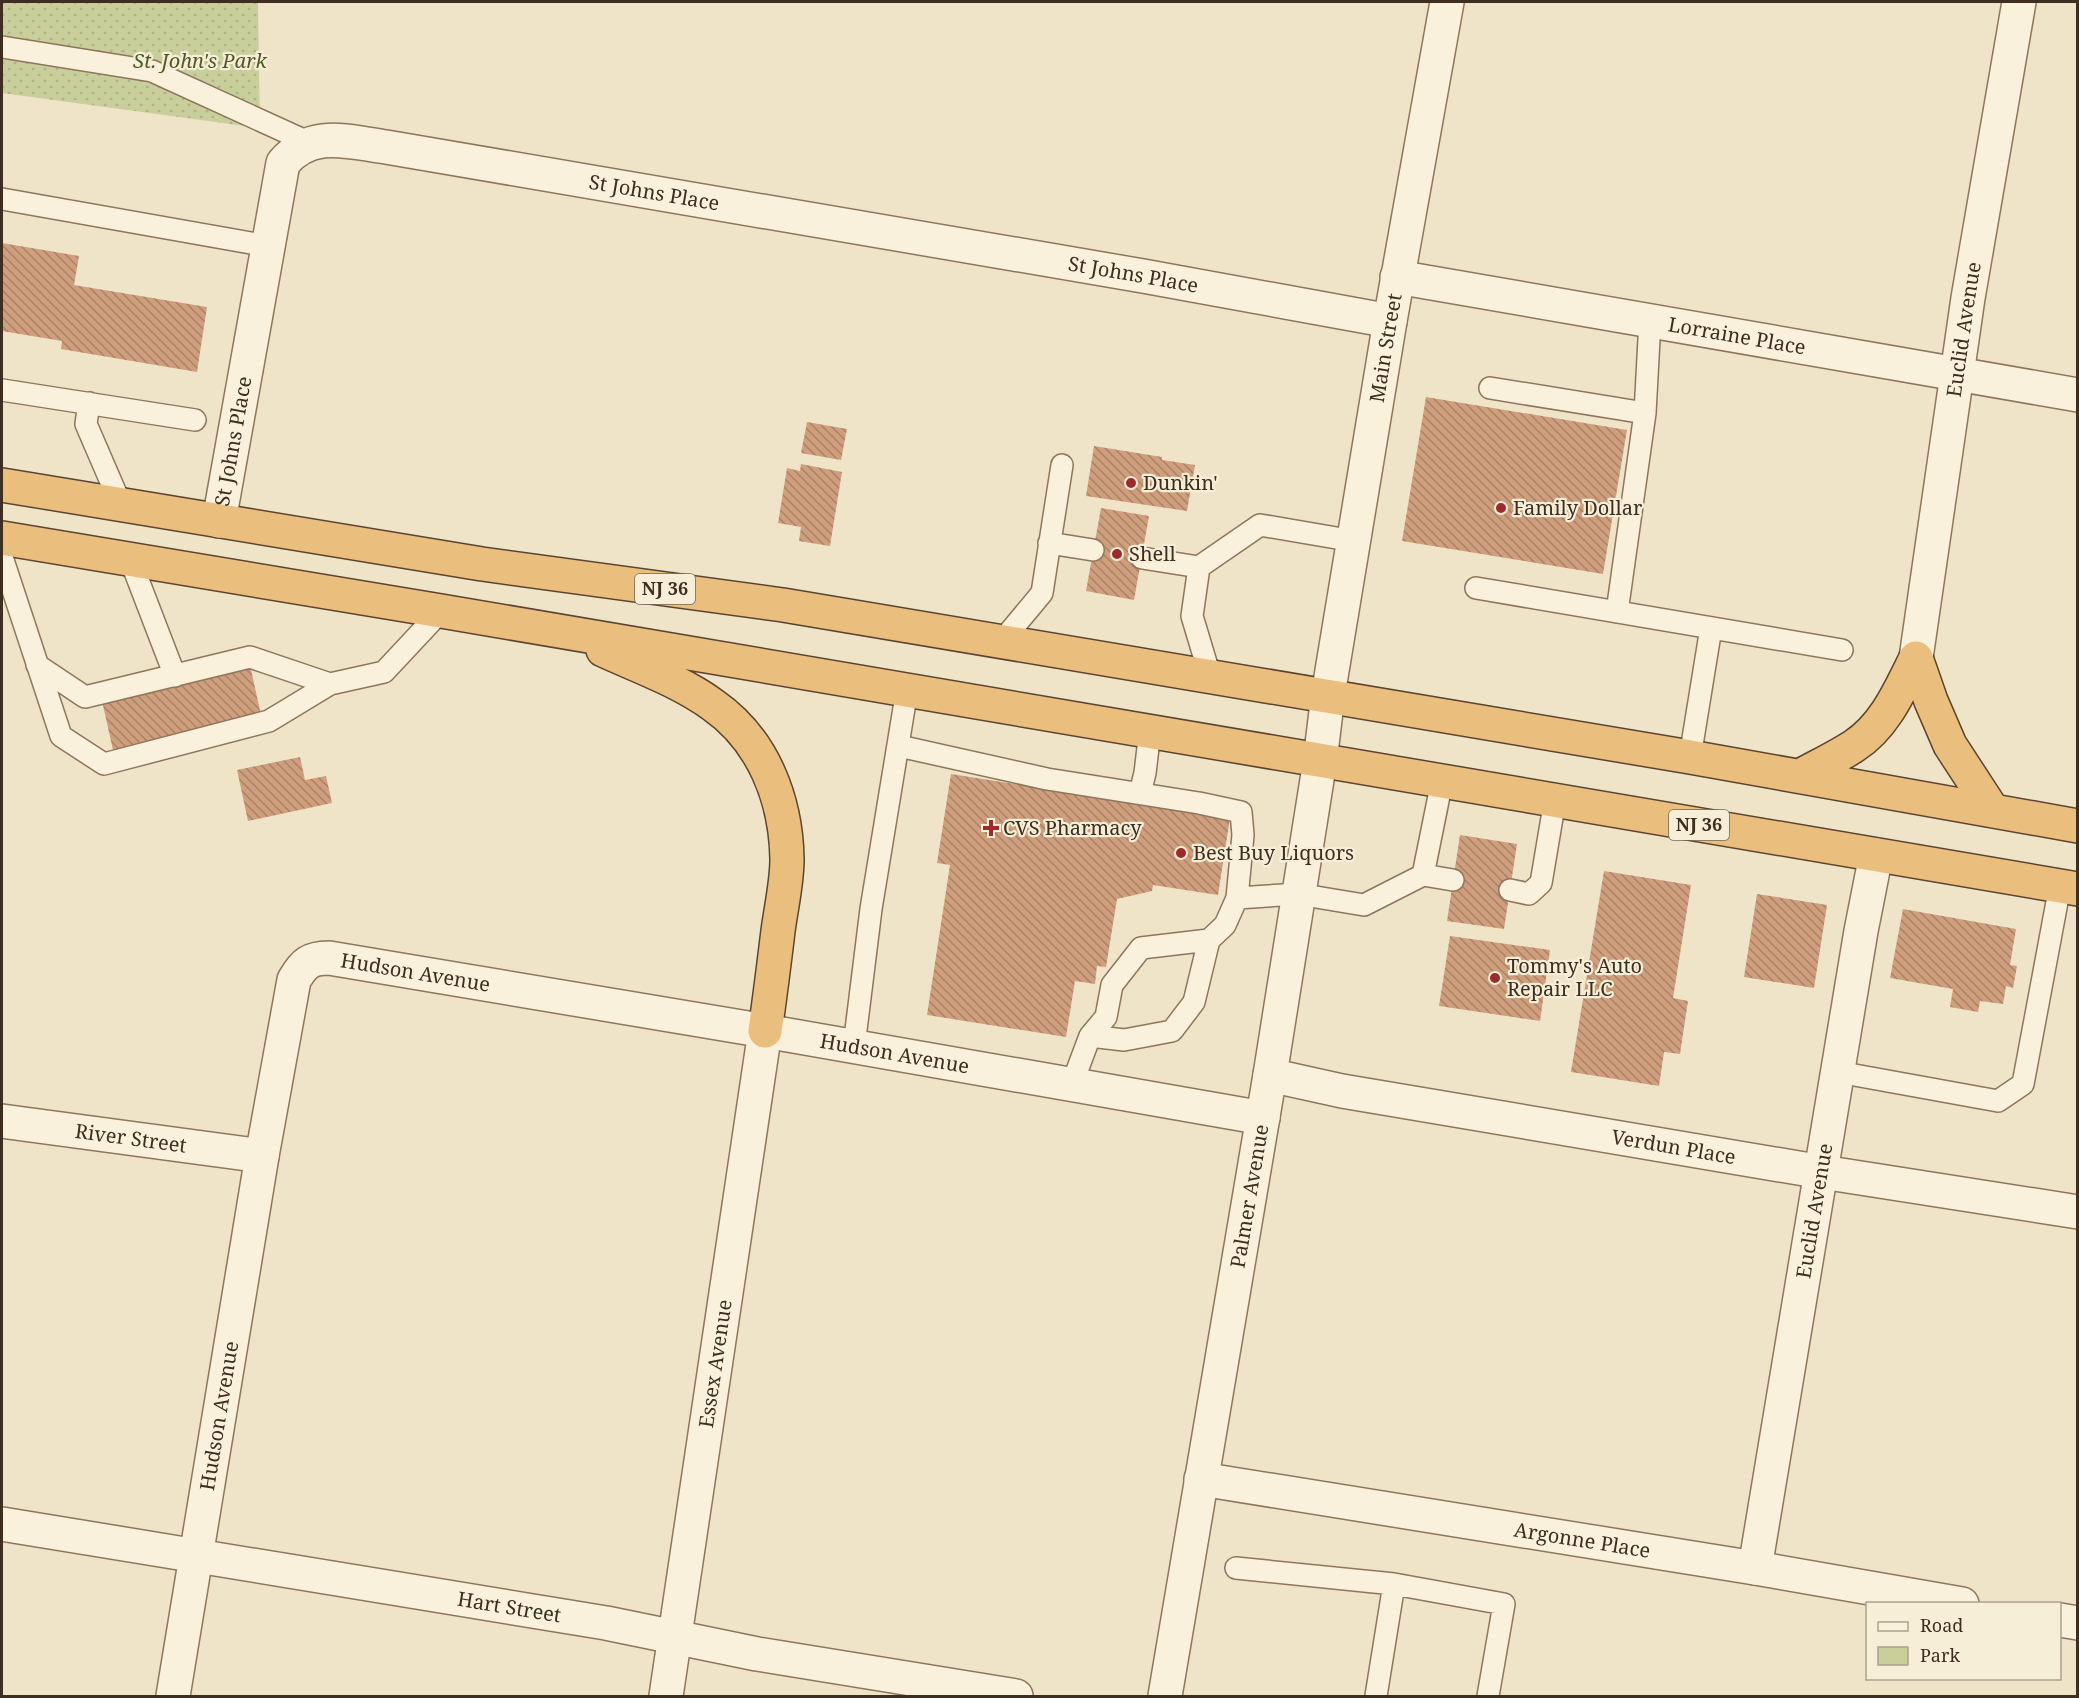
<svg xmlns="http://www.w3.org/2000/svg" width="2079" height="1698" font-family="'Noto Serif',serif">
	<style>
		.green { fill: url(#green-dots) }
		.building { fill: url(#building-back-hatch) }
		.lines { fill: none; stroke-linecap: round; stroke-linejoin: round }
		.service-casing { stroke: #8d765c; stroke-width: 24 }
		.minor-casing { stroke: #8d765c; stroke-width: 36 }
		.tertiary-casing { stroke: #8d765c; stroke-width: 36 }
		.trunk-casing { stroke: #5b4430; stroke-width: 36 }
		.service { stroke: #faf1dc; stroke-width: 21 }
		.minor { stroke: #faf1dc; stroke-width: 33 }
		.tertiary { stroke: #faf1dc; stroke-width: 33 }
		.trunk { stroke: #eabe7c; stroke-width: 33 }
		.poi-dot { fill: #9e2a2b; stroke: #f7eed8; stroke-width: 2 }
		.labels { text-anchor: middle; stroke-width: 4.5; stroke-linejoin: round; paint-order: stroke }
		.shield { fill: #f7eed8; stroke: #756857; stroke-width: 1.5 }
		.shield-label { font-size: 18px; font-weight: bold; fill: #3d2e20 }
		.park-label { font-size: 20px; font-style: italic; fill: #4d5a26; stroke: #f7eed8 }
		.street-label { font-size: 20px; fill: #3d2e20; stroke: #f7eed8 }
		.poi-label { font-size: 20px; fill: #3d2e20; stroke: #f7eed8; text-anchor: start }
	</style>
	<defs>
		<pattern id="green-dots" width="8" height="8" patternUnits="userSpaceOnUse" patternTransform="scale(1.5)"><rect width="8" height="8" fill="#c9cf9b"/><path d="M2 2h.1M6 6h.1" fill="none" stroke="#aeb285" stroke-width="1.8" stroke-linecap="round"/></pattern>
		<pattern id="building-back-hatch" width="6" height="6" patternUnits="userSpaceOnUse" patternTransform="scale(1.5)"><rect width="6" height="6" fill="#cf9f7d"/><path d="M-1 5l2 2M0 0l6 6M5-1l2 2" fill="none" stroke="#a98266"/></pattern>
	</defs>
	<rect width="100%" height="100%" fill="#f0e4c8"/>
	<!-- green -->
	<path class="green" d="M2 2H258L260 128 2 93Z"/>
	<!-- building -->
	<path class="building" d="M2 243 79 256 74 285 207 307 197 372 61 349 62 341 2 331Z
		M1426 397 1627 430 1603 574 1402 541Z
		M807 422 847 429 841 460 801 453Z
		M1094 446 1162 457V460L1195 465 1187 511 1086 496Z
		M801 464 842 472 830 546 799 541 801 527 778 523 787 468 800 471Z
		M1101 508 1149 516 1134 600 1086 591Z
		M250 665 261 715 113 750 102 701Z
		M300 757 305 780 326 776 332 803 248 821 237 770Z
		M951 774 1230 818 1218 895 1153 885 1152 891 1117 899 1106 967 1097 966 1095 984 1075 981 1066 1037 927 1015 950 865 937 863Z
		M1460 835 1517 844 1504 929 1447 921Z
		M1604 871 1691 885 1673 998 1688 1001 1680 1054 1664 1052 1659 1086 1571 1072Z
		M1757 894 1827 905 1814 988 1744 977Z
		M1903 909 2016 929 2010 965 2017 966 2013 988 2006 986 2003 1004 1980 1001 1978 1012 1950 1007 1953 989 1890 978Z
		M1450 936 1550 950 1540 1021 1439 1006Z"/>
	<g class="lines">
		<!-- service casing -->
		<g class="service-casing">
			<path id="service" d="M2 47 152 71 310 143
				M2 199 268 246
				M1490 388 1645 413
				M2 390 195 420
				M89 403 86 424 121 505
				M1049 543 1093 550
				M2 557 61 736 104 764 269 721 330 684 384 672 441 611
				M1142 558 1199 567 1260 525 1354 541
				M130 559 175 676
				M1199 567 1192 616 1210 676
				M1476 588 1842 650
				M1617 612 1645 413 1650 321
				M1002 641 1042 593 1062 465
				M37 665 85 697 250 657 330 684
				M899 746 1047 779 1199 803 1241 812 1243 835 1237 898 1225 925 1209 940 1194 1002 1172 1031 1124 1040 1090 1036 1072 1084
				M1690 757 1711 628
				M1140 793 1145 773 1150 731
				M1423 875 1453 880
				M1510 890 1529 894 1541 883 1555 800
				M1237 898 1298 894 1364 905 1423 875 1442 781
				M1090 1036 1106 1017 1112 985 1141 948 1209 940
				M854 1046 871 909 907 690
				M1838 1072 1998 1101 2023 1084 2060 886
				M1236 1568 1394 1584 1504 1604 1488 1696
				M1376 1696 1394 1584"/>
		</g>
		<!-- minor casing -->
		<g class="minor-casing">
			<g id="minor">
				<path id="s1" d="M1397 277 2078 395"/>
				<path id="s2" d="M219 521 283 163C312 129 348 142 386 147L1143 276 1390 321"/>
				<path id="s3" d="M1916 658 1968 298 2019 2"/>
				<path id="s4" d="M1270 1075 1342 1091 1822 1172 2078 1212"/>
				<path id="s5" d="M2 1121 262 1156"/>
				<path id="s6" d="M1201 1479 1755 1568 1962 1604"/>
				<path id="s7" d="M2 1524 606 1623 757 1654 1016 1696"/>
				<path id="s8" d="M1755 1568 1861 931 1876 855"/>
				<path d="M2060 1620 2078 1623"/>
				<path id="s9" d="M173 1696 262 1156 294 980C304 963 310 958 329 958L765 1031 1263 1118"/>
				<path id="s10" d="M666 1696 765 1031"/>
			</g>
		</g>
		<!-- tertiary casing -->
		<g class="tertiary-casing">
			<g id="tertiary">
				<path id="s11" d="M1165 1696 1270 1075 1320 761 1328 695 1390 321 1447 2"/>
			</g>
		</g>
		<!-- trunk casing -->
		<g class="trunk-casing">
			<path id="trunk" d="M2 485 482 564 783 605 1690 757 2078 826
				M2 538 441 611 2078 889
				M603 650C640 667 680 681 713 705 763 740 786 799 787 859 787 883 781 908 778 931 774 964 770 997 765 1031
				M1916 658 1931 701 1950 745 1993 811
				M1800 776C1818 766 1837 757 1854 746 1885 726 1900 690 1916 658"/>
		</g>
		<!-- service -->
		<use href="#service" class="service"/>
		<!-- minor -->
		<use href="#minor" class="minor"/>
		<!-- tertiary -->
		<use href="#tertiary" class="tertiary"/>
		<!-- trunk -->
		<use href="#trunk" class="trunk"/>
	</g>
	<!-- markers -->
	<g class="poi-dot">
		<circle cx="1131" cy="483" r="6"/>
		<circle cx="1501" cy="508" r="6"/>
		<circle cx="1117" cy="554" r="6"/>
		<path d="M988 819h6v6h6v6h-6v6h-6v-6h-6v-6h6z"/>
		<circle cx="1181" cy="853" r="6"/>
		<circle cx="1495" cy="978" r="6"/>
	</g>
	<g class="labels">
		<!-- shield labels -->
		<g class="shield">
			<rect x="635" y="574" width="60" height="30" rx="4.5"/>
			<rect x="1669" y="810" width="60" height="30" rx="4.5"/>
		</g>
		<g class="shield-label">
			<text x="665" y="595">NJ 36</text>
			<text x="1699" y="831">NJ 36</text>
		</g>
		<!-- park labels -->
		<g class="park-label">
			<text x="200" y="68">St. John's Park</text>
		</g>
		<!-- street labels -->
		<g class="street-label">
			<text dy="7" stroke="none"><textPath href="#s2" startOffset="746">St Johns Place</textPath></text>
			<text dy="7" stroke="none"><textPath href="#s2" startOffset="1232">St Johns Place</textPath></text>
			<text dy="7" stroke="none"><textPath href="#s3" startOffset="332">Euclid Avenue</textPath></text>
			<text dy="7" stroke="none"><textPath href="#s1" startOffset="345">Lorraine Place</textPath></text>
			<text dy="7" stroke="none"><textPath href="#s11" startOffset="1366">Main Street</textPath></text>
			<text dy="7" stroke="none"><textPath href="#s2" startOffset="81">St Johns Place</textPath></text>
			<text dy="7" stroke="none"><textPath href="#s9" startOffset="858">Hudson Avenue</textPath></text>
			<text dy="7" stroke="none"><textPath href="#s9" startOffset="1344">Hudson Avenue</textPath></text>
			<text dy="7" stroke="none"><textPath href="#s5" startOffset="130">River Street</textPath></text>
			<text dy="7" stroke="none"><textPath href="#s4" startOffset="410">Verdun Place</textPath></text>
			<text dy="7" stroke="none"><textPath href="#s11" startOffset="507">Palmer Avenue</textPath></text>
			<text dy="7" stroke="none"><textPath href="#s8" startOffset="362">Euclid Avenue</textPath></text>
			<text dy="7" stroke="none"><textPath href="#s10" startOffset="336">Essex Avenue</textPath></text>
			<text dy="7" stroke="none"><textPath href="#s9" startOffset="284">Hudson Avenue</textPath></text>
			<text dy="7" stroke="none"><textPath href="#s6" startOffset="386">Argonne Place</textPath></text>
			<text dy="7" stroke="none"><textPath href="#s7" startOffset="514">Hart Street</textPath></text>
		</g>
		<!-- poi labels -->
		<g class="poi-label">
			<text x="1143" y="490">Dunkin'</text>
			<text x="1513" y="515">Family Dollar</text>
			<text x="1129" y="561">Shell</text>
			<text x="1003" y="835">CVS Pharmacy</text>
			<text x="1193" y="860">Best Buy Liquors</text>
			<text x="1507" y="973">Tommy's Auto<tspan x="1507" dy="23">Repair LLC</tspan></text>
		</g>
	</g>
	<!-- border -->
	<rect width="2079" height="1698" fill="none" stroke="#3d2e20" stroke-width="6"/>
	<!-- legend -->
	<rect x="1866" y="1602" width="195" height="78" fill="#f7eed8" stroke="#ada18e" stroke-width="1.5"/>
	<rect x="1878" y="1622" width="30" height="9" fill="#faf1dc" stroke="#ada18e" stroke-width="1.5"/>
	<text x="1920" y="1632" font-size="18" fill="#3d2e20">Road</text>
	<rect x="1878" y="1647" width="30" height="18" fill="#c9cf9b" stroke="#ada18e" stroke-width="1.5"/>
	<text x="1920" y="1662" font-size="18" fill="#3d2e20">Park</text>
</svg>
